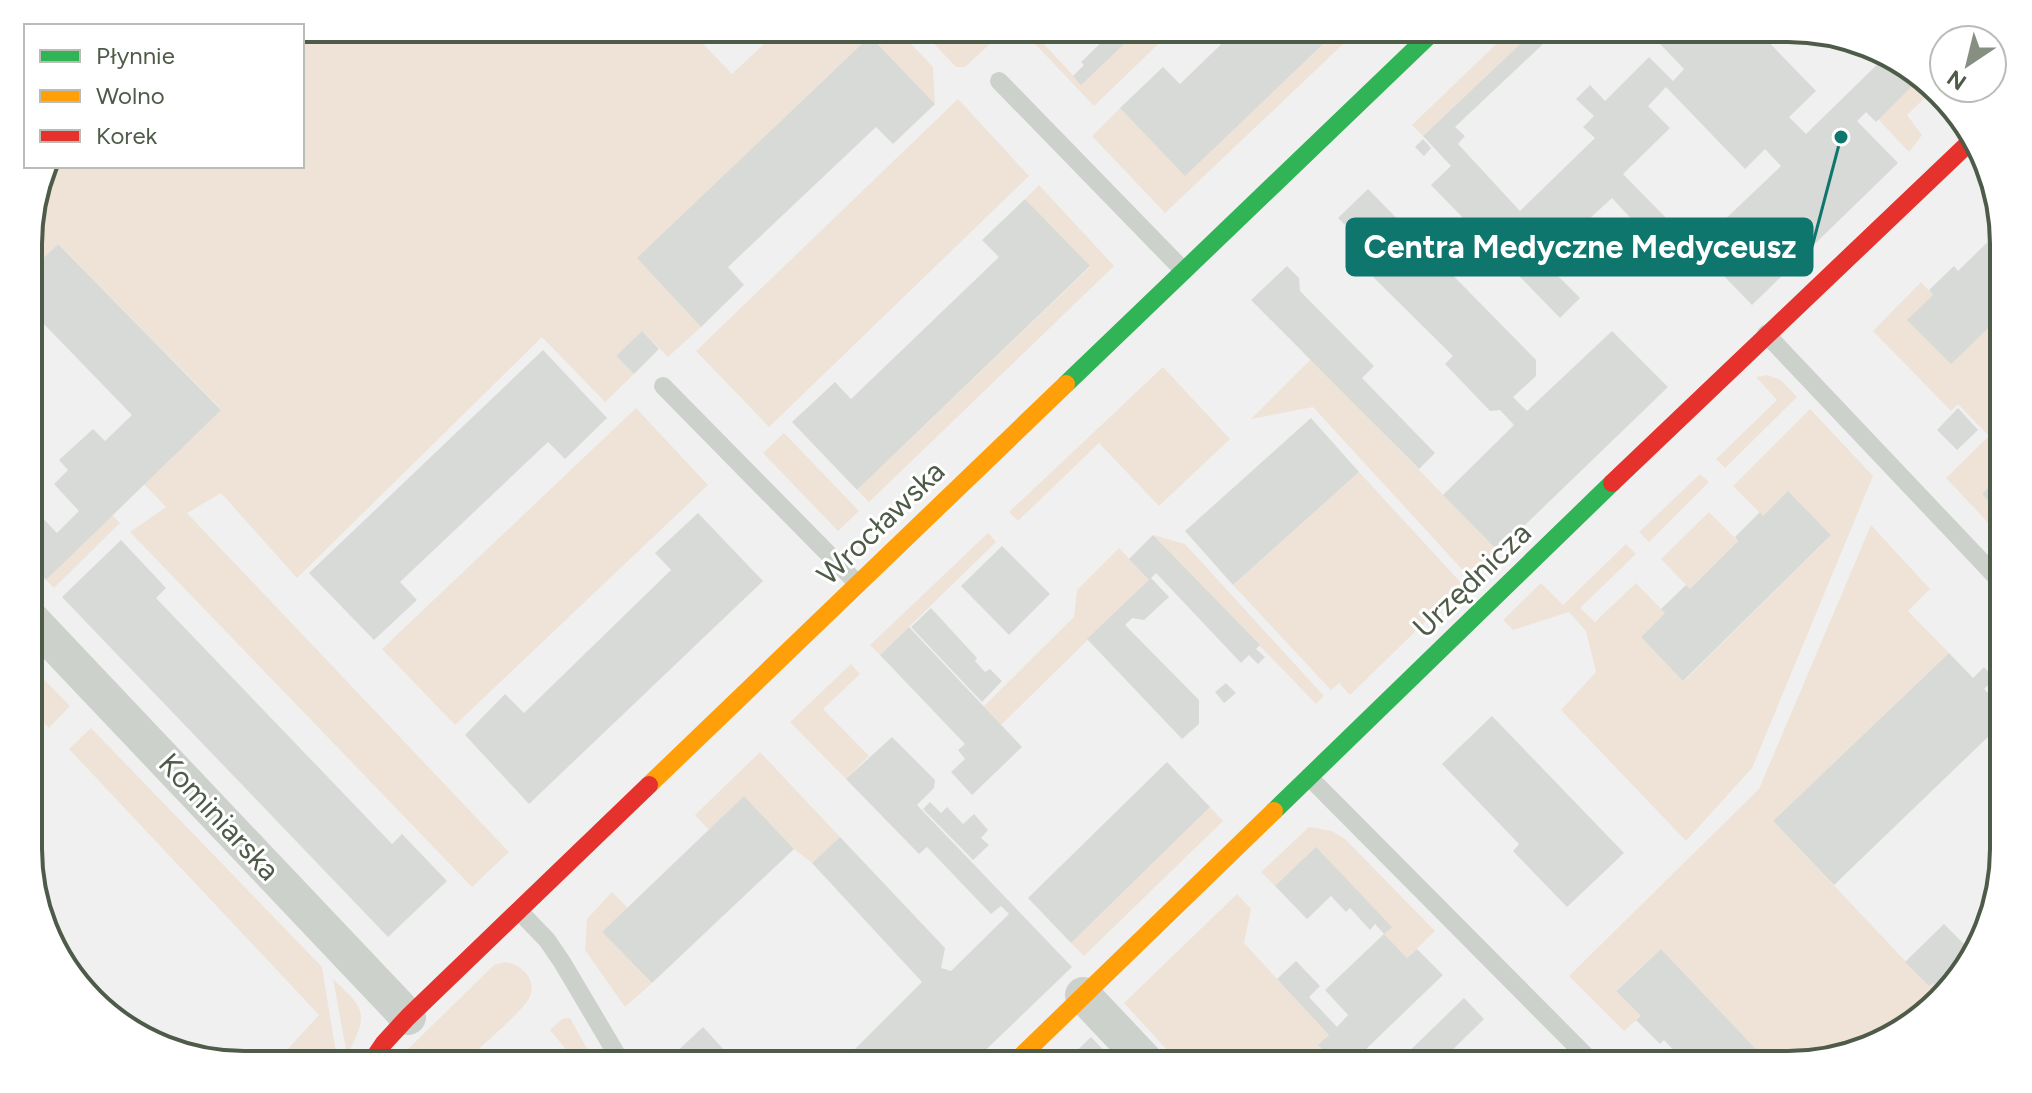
<svg xmlns="http://www.w3.org/2000/svg" width="2032" height="1093" font-family="Figtree,sans-serif">
	<style>
		.green { fill: #eee3d6 }
		.building { fill: #d8dad7 }
		.lines { fill: none; stroke-linecap: round; stroke-linejoin: round }
		.lane { stroke: #cdd1cb; stroke-width: 18 }
		.street { stroke: #cdd1cb; stroke-width: 36 }
		.fast { stroke: #30b455; stroke-width: 18 }
		.slow { stroke: #ff9f0a; stroke-width: 18 }
		.jam { stroke: #e5322d; stroke-width: 18 }
		.labels { text-anchor: middle; stroke-width: 6; stroke-linejoin: round; paint-order: stroke }
		.street-label { font-size: 30px; fill: #4e5b48; stroke: #fff }
		.rim { fill: none; stroke: #4e5b48; stroke-width: 4 }
		.leader { fill: none; stroke: #0f766e; stroke-width: 3 }
		.callout-dot { fill: #0f766e; stroke: #fff; stroke-width: 3 }
		.callout { fill: #0f766e; stroke: #0f766e; stroke-width: 3 }
		.callout-label { font-size: 32px; text-anchor: middle; font-weight: bold; fill: #fff }
	</style>
	<rect width="100%" height="100%" fill="#f0f0f0"/>
	<!-- green -->
	<path class="green" d="M302 28H688L732 74 781 28H896L933 67 935 104 870 36 638 258 701 327 668 357 642 331 616 356 634 374 605 402 542 337 297 578 221 493 187 513 509 852 472 887 130 532 166 507 143 483 221 409 58 244 29 272C29 240 29 189 52 166H302Z
		M919 28H1007L965 67H956Z
		M1020 28H1029L1081 84 1141 28H1175L1094 106Z
		M1340 28H1360L1165 213 1092 136 1120 108 1185 175Z
		M1513 28H1537L1423 136 1412 125Z
		M1918 80 1931 92 1907 115 1922 135 1909 152 1878 119Z
		M958 99 1029 176 769 427 696 351Z
		M1039 185 1114 266 869 502 857 490 1090 267 1025 199Z
		M1921 282 1933 295 1951 363 2002 315 2003 473 1982 494 2003 517V522L1995 530 1946 478 1989 436 1958 404 1951 411 1873 331Z
		M1311 359 1498 551 1470 578 1313 407 1251 419Z
		M1163 367 1230 439 1159 506 1099 443 1018 521 1009 512Z
		M1767 375 1781 380 1797 397 1725 468 1716 459 1777 400 1756 377Z
		M636 408 708 485 455 725 382 649Z
		M1810 409 1873 476 1752 768 1686 841 1561 710 1596 672 1586 631 1569 612 1513 630 1503 620 1541 583 1563 605 1626 544 1636 554 1580 608 1595 622 1636 583 1665 613 1641 637 1684 681 1831 535 1789 492 1763 516 1733 486Z
		M784 433 859 511 838 531 763 453Z
		M1359 472 1463 585 1350 695 1339 683 1331 690 1233 585Z
		M1700 474 1709 482 1649 542 1639 532Z
		M1709 512 1738 541 1690 589 1661 559Z
		M112 515 120 523 54 588 46 580Z
		M1871 525 1930 589 1908 611 1949 653 1773 821 1929 986 1933 983 1941 991 1908 1029 1802 1065H1771L1661 949 1616 990 1641 1016 1624 1031 1569 976 1759 789Z
		M988 533 996 542 880 655 870 645Z
		M1153 535 1185 544 1324 696 1316 704Z
		M1119 548 1149 580 1001 725 984 706 1074 617 1077 590Z
		M29 664 70 706 49 728 30 708Z
		M851 664 860 674 823 709 869 756 846 779 790 722Z
		M91 728 322 967 338 1065H273L319 1015 69 749Z
		M760 752 840 837 812 863 794 849 744 796 709 830 695 815Z
		M1210 807 1223 821 1084 956 1071 943Z
		M1309 827 1332 831 1345 839 1435 931 1407 958 1384 934 1391 926 1316 848 1275 886 1261 872Z
		M612 892 628 908 602 932 652 983 625 1007 585 950 587 919Z
		M1237 894 1251 909 1244 943 1329 1035 1318 1045 1337 1065H1181L1124 1003Z
		M505 962C524 965 541 984 526 1003 511 1022 480 1047 461 1065H396L400 1057 494 965Z
		M333 979C366 1010 369 1014 347 1055Z
		M570 1018 595 1063 594 1065H579L550 1030 562 1019Z"/>
	<!-- building -->
	<path class="building" d="M1112 28H1141L1081 85 1073 76 1084 65 1081 62 1108 36 1106 34Z
		M1238 28H1340L1185 176 1120 108 1163 67 1180 84Z
		M1537 28H1560L1455 127 1465 136 1458 144 1520 211 1595 138 1583 127 1594 116 1576 99 1590 85 1605 101 1649 57 1673 81 1684 69 1645 28H1755L1816 91 1789 117 1806 134 1888 54 1918 80 1876 122 1866 112 1857 121 1898 163 1752 305 1692 243 1703 231 1716 228 1781 166 1765 149 1745 169 1666 87 1648 106 1670 128 1623 174 1670 222 1650 239 1612 198 1543 261 1580 298 1560 318 1431 185 1451 166 1423 136Z
		M870 36 935 104 893 144 876 127 728 267 744 285 701 327 637 258Z
		M1423 139 1431 148 1424 156 1415 147Z
		M1368 189 1536 360V376L1513 397 1527 411 1612 331 1668 387 1498 551 1443 495 1514 425 1500 410 1490 411 1445 364 1453 356 1366 270 1377 257 1338 218Z
		M1025 199 1090 266 857 490 792 422 835 382 851 399 999 257 982 240Z
		M2002 228V315L1951 364 1907 320 1933 295 1929 290 1954 266 1958 271Z
		M58 244 221 410 46 580 29 562V504L57 533 79 511 54 484 68 470 59 460 93 429 105 441 132 415 41 321 29 332V272Z
		M1287 266 1299 278 1300 291 1374 366 1362 378 1435 453 1419 469 1251 300Z
		M642 331 659 349 634 374 616 356Z
		M543 350 607 418 565 459 548 442 400 582 417 600 374 640 309 573Z
		M1958 408 1978 430 1957 450 1937 430Z
		M1311 418 1359 472 1233 585 1185 531Z
		M2003 473V517L1982 494Z
		M1788 491 1831 535 1683 681 1641 637 1665 613 1661 609 1686 585 1690 589 1738 541 1735 537 1760 512 1763 516Z
		M698 513 763 581 529 804 465 735 505 694 524 713 671 570 655 553Z
		M1153 535 1260 645 1256 649 1265 657 1258 664 1249 655 1241 663 1156 573 1149 580 1129 559Z
		M121 540 166 588 156 598 392 844 402 834 447 881 388 937 62 597Z
		M1002 546 1050 594 1009 635 961 586Z
		M1151 578 1169 597 1144 620 1132 618 1125 625 1199 700V724L1182 739 1087 639Z
		M931 608 977 658 975 661 985 672 990 669 1002 681 982 702 911 627Z
		M909 627 1022 747 972 795 951 772 965 759 958 750 965 744 880 655Z
		M1949 653 1973 678 1984 667 1995 679 1984 689 2004 710V725L1992 736 1991 734 1834 885 1773 821Z
		M1226 683 1236 693 1224 703 1215 692Z
		M1492 716 1624 853 1567 907 1513 851 1519 844 1442 764Z
		M892 737 935 780 934 788 917 805 1072 967 970 1065H839L922 982 812 863 840 837 945 948 941 968 951 971 1009 914 1001 906 991 914 927 847 919 854 846 779Z
		M1167 762 1210 807 1071 943 1028 898Z
		M744 796 794 849 652 983 602 932Z
		M930 802 941 813 947 807 963 824 974 814 988 830 981 838 989 845 973 860 923 809Z
		M1316 847 1392 927 1384 934 1375 924 1370 930 1350 908 1346 912 1331 896 1307 919 1275 886Z
		M1944 924 1965 945 1972 938 1980 946 1941 991 1933 983 1929 986 1905 962Z
		M1384 934 1407 958 1417 949 1443 975 1365 1050 1379 1065H1337L1318 1045 1329 1035 1277 979 1296 961 1320 986 1309 997 1337 1027 1348 1015 1325 990Z
		M1661 949 1771 1065H1687L1664 1040 1660 1044 1636 1020 1641 1016 1616 991Z
		M1464 998 1484 1019 1437 1065H1395Z
		M703 1027 738 1065H677L670 1058Z
		M1091 1037 1118 1065H1062Z
		M543 1051 557 1065H528Z"/>
	<g class="lines">
		<!-- lane -->
		<path class="lane" d="M999 81 1184 271
			M1766 334 2003 584
			M663 386 858 584
			M1309 777 1595 1065
			M519 911 547 940 562 962 623 1065"/>
		<!-- street -->
		<path class="street" d="M29 617 408 1017
			M1083 995 1149 1065"/>
		<!-- fast -->
		<path class="fast" d="M1066 384 1437 28
			M1274 811 1612 483"/>
		<!-- slow -->
		<path class="slow" d="M649 785 1066 384
			M1012 1065 1274 811"/>
		<!-- jam -->
		<path class="jam" d="M1612 483 1973 139
			M369 1065 384 1043 408 1017 649 785"/>
	</g>
	<g class="labels">
		<!-- street labels -->
		<g class="street-label">
			<text transform="translate(881 523) rotate(-44)" y="10">Wrocławska</text>
			<text transform="translate(1472 580) rotate(-44)" y="10">Urzędnicza</text>
			<text transform="translate(219 817) rotate(47)" y="10">Kominiarska</text>
		</g>
	</g>
	<!-- crop -->
	<path d="M0 0H2032V1093H0ZM244 42H1788A202 202 0 0 1 1990 244V849A202 202 0 0 1 1788 1051H244A202 202 0 0 1 42 849V244A202 202 0 0 1 244 42Z" fill="#fff" fill-rule="evenodd"/>
	<path class="rim" d="M244 42H1788A202 202 0 0 1 1990 244V849A202 202 0 0 1 1788 1051H244A202 202 0 0 1 42 849V244A202 202 0 0 1 244 42Z"/>
	<!-- callouts -->
	<path class="leader" d="M1841 137L1812 247"/>
	<circle class="callout-dot" cx="1841" cy="137" r="8"/>
	<rect class="callout" x="1347" y="219" width="465" height="56" rx="8"/>
	<g class="callout-label">
		<text x="1580" y="258">Centra Medyczne Medyceusz</text>
	</g>
	<!-- legend -->
	<rect x="24" y="24" width="280" height="144" fill="#ffffff" stroke="#b8bdb6" stroke-width="2"/>
	<rect x="40" y="50" width="40" height="12" fill="#30b455" stroke="#b8bdb6" stroke-width="2"/>
	<text x="96" y="64" font-size="24" fill="#4e5b48">Płynnie</text>
	<rect x="40" y="90" width="40" height="12" fill="#ff9f0a" stroke="#b8bdb6" stroke-width="2"/>
	<text x="96" y="104" font-size="24" fill="#4e5b48">Wolno</text>
	<rect x="40" y="130" width="40" height="12" fill="#e5322d" stroke="#b8bdb6" stroke-width="2"/>
	<text x="96" y="144" font-size="24" fill="#4e5b48">Korek</text>
	<!-- north arrow -->
	<g transform="translate(1968 64) rotate(215)"><circle r="38" fill="#ffffff" stroke="#b8bdb6" stroke-width="2"/>
	<path d="M0-6L14 30L0 20L-14 30Z" fill="#878f83"/>
	<text y="-12" font-size="22" font-weight="bold" text-anchor="middle" fill="#4e5b48">N</text>
	</g>
</svg>
